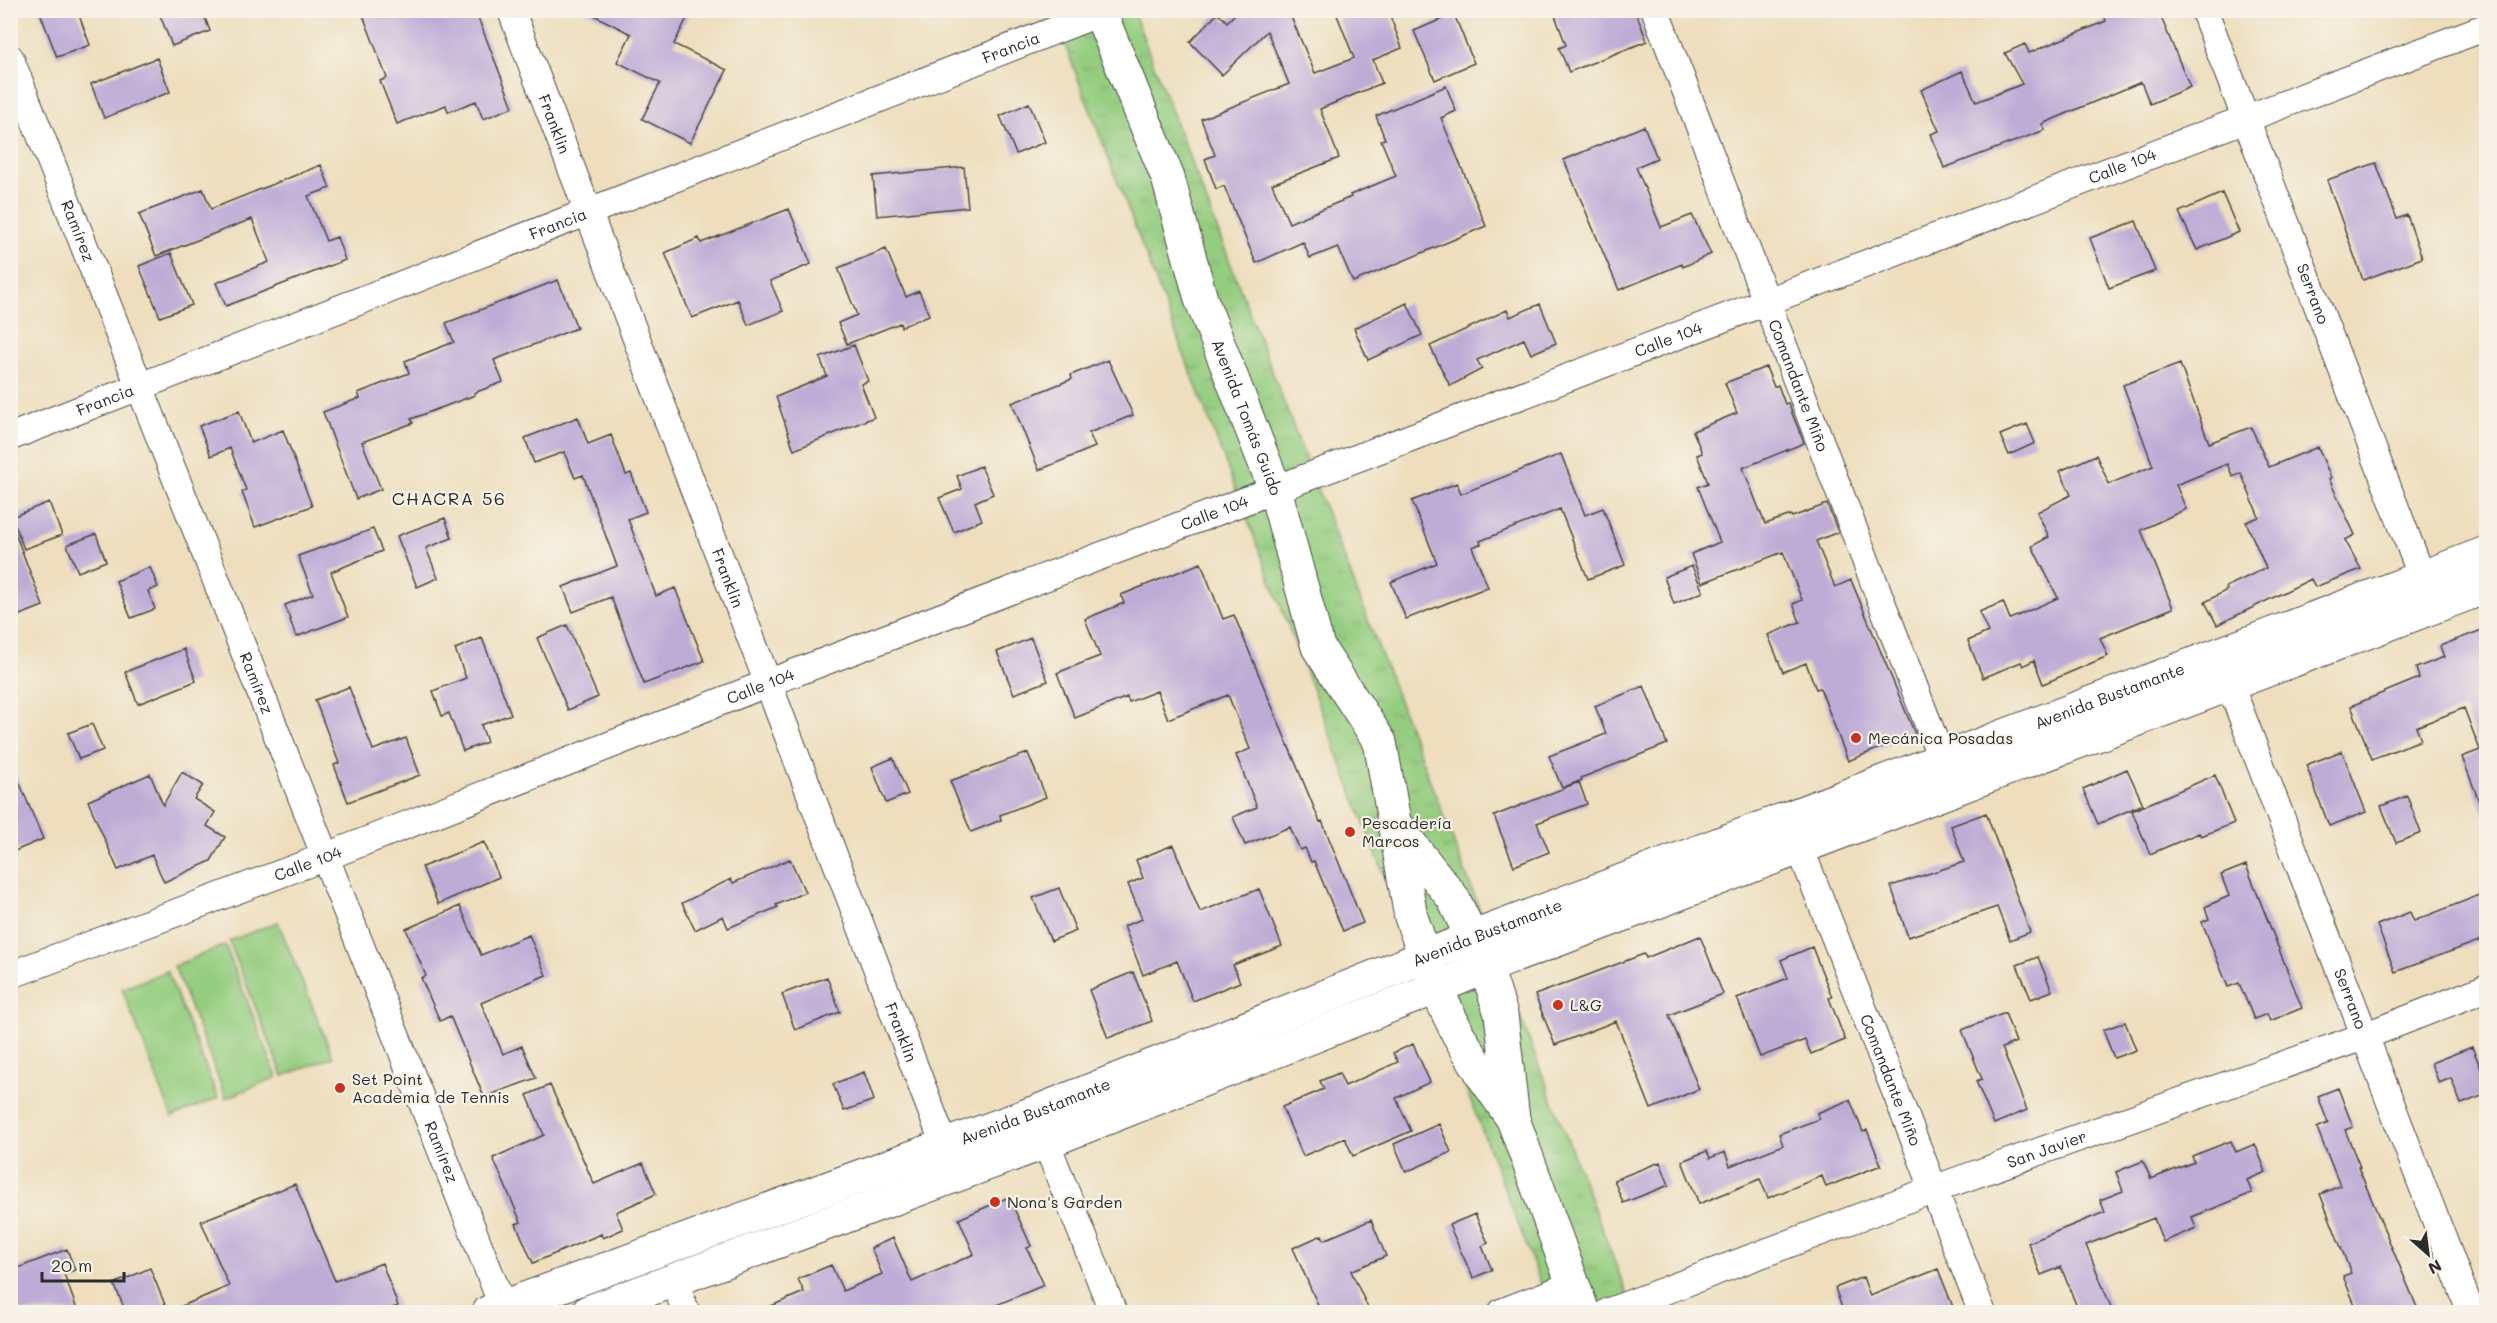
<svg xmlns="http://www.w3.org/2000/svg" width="2497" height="1323" font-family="Mali,sans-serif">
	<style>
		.grass { fill: url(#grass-tufts); stroke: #607c56; stroke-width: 1.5 }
		.pitch { fill: #95cd80; stroke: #607c56; stroke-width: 1.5 }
		.building { fill: #beacd6 }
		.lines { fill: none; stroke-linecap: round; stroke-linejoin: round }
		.minor-casing { stroke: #484641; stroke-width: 29 }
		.major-casing { stroke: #484641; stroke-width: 35 }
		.minor { stroke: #fff; stroke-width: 27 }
		.major { stroke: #fff; stroke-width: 33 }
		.poi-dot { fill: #c8321e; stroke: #f7f3e8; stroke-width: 2 }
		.labels { text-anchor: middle; stroke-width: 4.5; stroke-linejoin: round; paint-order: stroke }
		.street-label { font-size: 16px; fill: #2b2b2b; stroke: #f7f3e8 }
		.poi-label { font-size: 16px; fill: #2b2b2b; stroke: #f7f3e8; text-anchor: start }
		.neighbourhood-label { font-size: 18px; letter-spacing: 1.5px; fill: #2b2b2b; stroke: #f7f3e8 }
	</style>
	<defs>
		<pattern id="grass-tufts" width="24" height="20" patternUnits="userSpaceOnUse" patternTransform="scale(1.5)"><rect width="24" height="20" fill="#95cd80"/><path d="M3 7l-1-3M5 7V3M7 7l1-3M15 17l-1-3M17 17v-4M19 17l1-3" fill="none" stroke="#81b06f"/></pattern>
	</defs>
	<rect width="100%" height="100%" fill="#f7f3e8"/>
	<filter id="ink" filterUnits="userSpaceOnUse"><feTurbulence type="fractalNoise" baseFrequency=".0167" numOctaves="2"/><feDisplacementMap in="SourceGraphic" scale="12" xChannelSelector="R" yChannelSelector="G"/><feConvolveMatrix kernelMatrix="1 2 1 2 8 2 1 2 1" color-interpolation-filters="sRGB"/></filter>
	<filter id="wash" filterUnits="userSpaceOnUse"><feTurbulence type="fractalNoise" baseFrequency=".008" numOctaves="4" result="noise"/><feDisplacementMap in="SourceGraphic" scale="24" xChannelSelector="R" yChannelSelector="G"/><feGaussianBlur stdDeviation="1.35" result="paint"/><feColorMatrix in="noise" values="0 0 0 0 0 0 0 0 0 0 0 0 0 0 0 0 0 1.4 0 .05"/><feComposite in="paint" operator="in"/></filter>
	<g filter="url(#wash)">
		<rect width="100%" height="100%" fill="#eedebd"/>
		<!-- grass -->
		<path class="grass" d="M1052 11H1133L1491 939 2486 561V575L1499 962 1634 1312H1552L1424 980 551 1312H503L1419 966Z"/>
		<!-- pitch -->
		<path class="pitch" d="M278 922 333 1057 283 1076 229 941Z
			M225 945 277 1077 226 1098 174 966Z
			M167 971 218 1098 172 1117 122 989Z"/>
		<g id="blocks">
			<!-- building -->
			<path class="building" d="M39 10H77L90 45 57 57Z
				M158 10H202L210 31 172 46Z
				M361 10H475L513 107 483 119 476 101 448 112 446 105 397 124 380 81 387 78Z
				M584 10H691L674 44 727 70 690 143 642 119 660 83 617 62 631 34Z
				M1239 10H1288L1315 73 1354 58 1335 10H1388L1402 48 1373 60 1382 83 1320 109 1339 158 1272 184 1289 223 1351 197 1350 195 1396 176 1381 140 1385 139 1376 116 1446 86 1456 111 1441 118 1486 226 1353 282 1338 247 1310 258 1303 242 1256 263 1224 186 1216 189 1205 159 1215 155 1201 119 1289 84 1267 31 1222 75 1190 42 1218 13 1227 22Z
				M1553 10H1635L1647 41 1569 72 1559 48 1566 45Z
				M2102 10H2158L2190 87 2150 104 2141 82 2042 124 2045 130 1944 168 1931 134 1939 131 1921 90 1962 71 1976 102 2022 84 2005 53 2025 44 2029 53 2106 21Z
				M1454 14 1474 63 1435 80 1414 31Z
				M157 58 170 92 104 118 91 84Z
				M1029 103 1045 142 1016 154 1000 116Z
				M1644 126 1657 158 1636 167 1661 227 1692 215 1711 254 1683 267 1682 264 1619 290 1564 160Z
				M2376 163 2397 219 2407 215 2422 258 2363 280 2327 180Z
				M321 165 330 188 308 196 326 241 337 237 345 260 226 306 216 283 269 262 252 219 156 256 139 214 203 189 211 209Z
				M964 167 968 207 877 216 873 176Z
				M2222 193 2239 232 2197 250 2179 212Z
				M789 209 811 264 770 281 783 311 748 325 738 300 692 318 665 253 699 238 701 243Z
				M2136 221 2155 271 2109 288 2090 238Z
				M886 249 906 297 919 291 929 315 901 327 900 323 847 344 838 323 857 315 838 268Z
				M171 253 192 305 160 317 139 266Z
				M558 280 577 328 494 360 503 382 474 393 475 395 411 419 413 423 362 442 381 489 356 499 323 412 360 398 358 393 409 373 405 361 454 342 446 323Z
				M1407 303 1422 335 1368 360 1354 328Z
				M1540 304 1556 343 1531 354 1524 339 1477 360 1482 369 1450 386 1430 346 1507 310 1510 317Z
				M854 345 868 381 861 384 874 417 794 450 776 397 827 376 820 358Z
				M1108 360 1133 415 1089 433 1095 447 1039 470 1012 403 1072 379 1071 375Z
				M2180 364 2209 443 2251 427 2269 467 2318 447 2331 478 2329 479 2355 535 2345 540 2361 569 2315 587 2311 579 2217 625 2205 602 2227 590 2226 587 2266 568 2246 522 2259 517 2241 473 2233 477 2227 464 2176 485 2186 509 2141 530 2173 608 2100 638 2108 656 2043 684 2034 660 2023 666 2021 662 1983 678 1968 641 1988 632 1979 612 2003 602 2010 619 2058 598 2032 546 2049 537 2037 512 2071 495 2060 471 2096 455 2109 484 2153 466 2123 385Z
				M1766 367 1774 387 1778 385 1785 404 1788 403 1804 443 1743 468 1765 524 1791 515 1792 517 1827 504 1838 532 1816 541 1835 587 1851 580 1915 734 1848 761 1820 688 1816 689 1806 663 1783 672 1768 635 1800 622 1793 604 1802 600 1783 552 1702 583 1691 554 1720 542 1698 487 1708 483 1697 455 1702 453 1693 431 1737 413 1725 383Z
				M239 411 251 443 283 430 312 506 255 527 242 492 246 490 230 448 211 456 199 426Z
				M578 417 588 444 611 435 626 475 631 473 646 512 628 519 656 596 675 588 704 661 644 684 611 597 573 612 563 587 617 566 583 475 575 478 564 452 534 463 525 438Z
				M2027 424 2035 443 2009 455 2000 435Z
				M1561 454 1585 515 1603 508 1625 565 1588 579 1560 509 1480 541 1481 544 1472 547 1488 587 1406 619 1391 582 1437 563 1412 501 1457 483 1461 494Z
				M981 466 993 494 975 502 982 520 954 532 939 498 962 489 957 476Z
				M49 502 62 535 24 549 12 517Z
				M445 518 452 538 426 548 438 578 417 587 397 536Z
				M12 525 43 606 20 615 10 591V526Z
				M373 529 382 551 331 572 348 617 296 637 285 605 313 594 298 556Z
				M96 534 106 561 78 572 67 545Z
				M1201 563 1223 619 1234 615 1320 822 1322 821 1363 923 1343 931 1314 861 1311 862 1305 848 1300 850 1290 827 1245 845 1233 817 1257 807 1236 755 1250 749 1228 695 1168 719 1157 691 1129 702 1127 697 1075 718 1057 673 1100 656 1085 619 1124 603 1121 595Z
				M1692 566 1703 592 1674 604 1664 577Z
				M150 567 158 587 148 591 155 609 131 618 116 581Z
				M567 625 598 697 568 710 537 638Z
				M2487 628V817H2485L2462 757 2480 750 2464 708 2416 727 2421 740 2372 759 2351 706 2419 678 2416 668 2444 657 2440 646Z
				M482 638 511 714 481 725 487 742 463 751 449 713 442 716 433 691 466 678 455 649Z
				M1031 638 1048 681 1014 694 997 652Z
				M184 649 196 681 138 704 125 672Z
				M1644 686 1667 744 1581 778 1582 780 1562 788 1549 756 1606 734 1595 706Z
				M349 687 373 750 406 738 420 775 348 802 334 765 339 763 315 700Z
				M92 724 103 750 79 759 68 733Z
				M2342 751 2366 812 2329 826 2306 765Z
				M1028 753 1046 797 1000 815 1001 820 971 832 950 781Z
				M893 758 908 794 886 803 872 767Z
				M10 760 43 839 15 851 10 839Z
				M2127 769 2143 804 2098 824 2083 789Z
				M182 772 203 785 194 799 215 812 207 826 225 837 211 861 164 882 152 855 118 870 88 801 150 774 163 805Z
				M2215 775 2234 823 2201 836 2199 833 2150 854 2132 811Z
				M1579 782 1587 804 1537 823 1549 852 1514 866 1494 816Z
				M2407 796 2421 833 2396 843 2381 806Z
				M1986 813 2030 932 2010 940 1997 907 1908 937 1891 886 1964 862 1951 826Z
				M484 842 499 877 438 904 422 867Z
				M1173 845 1200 912 1259 889 1282 946 1233 965 1240 982 1193 1001 1177 961 1143 975 1124 926 1142 919 1128 884 1143 878 1136 860Z
				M790 859 805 892 776 905 778 907 728 928 723 916 695 930 682 903 731 879 733 883Z
				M2246 865 2302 1008 2270 1021 2267 1014 2254 1019 2239 983 2228 987 2202 922 2209 919 2205 907 2229 896 2221 875Z
				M1059 888 1076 931 1051 941 1033 898Z
				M2487 892V938L2395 972 2377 925 2410 912 2414 921Z
				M460 906 481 955 529 935 546 975 481 1003 503 1054 522 1046 536 1078 484 1097 450 1016 440 1021 421 978 426 976 406 929Z
				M1700 936 1723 994 1669 1015 1699 1089 1651 1109 1616 1021 1555 1045 1535 995 1644 954 1646 958Z
				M1812 947 1832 997 1829 998 1845 1040 1811 1054 1805 1040 1760 1057 1737 998 1788 978 1781 960Z
				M2038 957 2052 991 2031 999 2017 965Z
				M1133 972 1152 1021 1108 1038 1089 990Z
				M827 977 840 1012 795 1030 782 994Z
				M2005 1013 2016 1042 2002 1048 2027 1110 1994 1124 1976 1081 1982 1079 1962 1030Z
				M2125 1022 2136 1050 2114 1058 2103 1030Z
				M1413 1044 1430 1082 1396 1098 1411 1131 1353 1156 1345 1138 1303 1156 1282 1107 1324 1089 1320 1081 1339 1073 1345 1086 1398 1062 1393 1053Z
				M2472 1047 2487 1083V1094L2461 1104 2451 1078 2439 1083 2431 1063Z
				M864 1072 874 1100 844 1111 833 1084Z
				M550 1085 594 1184 643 1163 656 1194 616 1212 623 1229 603 1238 601 1234 533 1263 516 1224 521 1222 493 1158 544 1135 527 1095Z
				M2338 1088 2353 1127 2345 1130 2360 1167H2358L2419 1312H2358L2343 1276 2351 1273 2320 1194 2340 1186 2317 1128 2328 1123 2318 1096Z
				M1850 1100 1863 1132 1867 1130 1881 1165 1826 1187 1822 1176 1768 1198 1760 1179 1699 1204 1682 1161 1707 1151 1710 1158 1725 1152 1730 1166 1783 1145 1779 1134 1819 1119 1817 1113Z
				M1439 1124 1451 1152 1406 1172 1394 1144Z
				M2231 1141 2236 1152 2255 1144 2266 1172 2247 1180 2252 1193 2192 1217 2196 1228 2163 1242 2154 1218 2086 1245 2113 1312H2079L2061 1267 2041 1275 2028 1243 2105 1212 2100 1200 2123 1191 2116 1172 2143 1161 2151 1179 2194 1162 2192 1156Z
				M1660 1162 1669 1185 1623 1203 1614 1180Z
				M295 1184 335 1281 382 1263 398 1306 382 1312H126L114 1284 150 1268 168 1312 229 1286 201 1221Z
				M1009 1197 1031 1246 1027 1248 1044 1285 980 1312H757L804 1292 798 1279 831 1265 843 1291 882 1274 871 1248 893 1238 912 1282 974 1254 959 1219Z
				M1475 1214 1488 1243 1482 1246 1492 1270 1473 1278 1449 1225Z
				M1371 1220 1386 1256 1351 1271 1370 1312H1321L1293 1248 1322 1235 1324 1240Z
				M67 1249 75 1270 64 1274 78 1312H18L10 1292V1271Z
				M1938 1269 1955 1312H1833L1842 1308 1835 1288 1863 1277 1870 1296Z"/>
		</g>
	</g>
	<g filter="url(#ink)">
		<use href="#blocks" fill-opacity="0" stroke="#484641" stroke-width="1.5"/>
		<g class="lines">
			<!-- minor casing -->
			<g class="minor-casing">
				<g id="minor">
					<path id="s1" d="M511 10 944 1144"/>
					<path id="s2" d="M1655 10 1942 760"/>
					<path id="s3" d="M2204 10 2422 577"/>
					<path id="s4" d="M10 58 503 1307"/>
					<path id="s5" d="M10 437 1107 10"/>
					<path id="s6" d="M2230 685 2471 1312"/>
					<path id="s7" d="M1800 848 1982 1312"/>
					<path id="s8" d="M10 975 325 857 768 683 2486 27"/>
					<path d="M1046 1142 1113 1312"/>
					<path d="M674 1280 686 1312"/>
					<path d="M1502 1312 1572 1285"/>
					<path id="s9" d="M1608 1312 1934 1189 2365 1036 2486 988"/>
				</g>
			</g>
			<!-- major casing -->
			<g class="major-casing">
				<g id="major">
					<path id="s10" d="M1099 10 1168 178 1201 299 1275 489 1318 647 1380 742 1411 917 1436 988 1458 1034 1484 1077 1513 1119"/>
					<path d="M1396 826 1453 898 1486 967 1501 1014 1513 1119 1583 1312"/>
					<path id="s11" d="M489 1312 1036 1112 1474 937 2486 553"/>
					<path d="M588 1312 1046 1142 1428 991 1486 967 2486 587"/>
				</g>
			</g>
			<!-- minor -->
			<use href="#minor" class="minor"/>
			<!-- major -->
			<use href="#major" class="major"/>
		</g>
	</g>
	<!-- markers -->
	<g class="poi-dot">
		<circle cx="1856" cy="738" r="6"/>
		<circle cx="1350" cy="832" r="6"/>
		<circle cx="1558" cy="1005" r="6"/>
		<circle cx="340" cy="1088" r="6"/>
		<circle cx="995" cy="1202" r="6"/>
	</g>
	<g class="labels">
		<!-- street labels -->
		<g class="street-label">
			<text dy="6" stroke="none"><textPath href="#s5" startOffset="1074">Francia</textPath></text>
			<text dy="6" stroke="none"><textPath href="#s1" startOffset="122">Franklin</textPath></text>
			<text dy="6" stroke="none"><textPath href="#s8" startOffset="2262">Calle 104</textPath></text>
			<text dy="6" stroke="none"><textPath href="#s5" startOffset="588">Francia</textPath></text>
			<text dy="6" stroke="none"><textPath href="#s4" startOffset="186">Ramírez</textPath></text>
			<text dy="6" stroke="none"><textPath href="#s3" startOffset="304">Serrano</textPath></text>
			<text dy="6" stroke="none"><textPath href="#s8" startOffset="1776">Calle 104</textPath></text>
			<text dy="6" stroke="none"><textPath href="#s2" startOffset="402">Comandante Miño</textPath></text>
			<text dy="6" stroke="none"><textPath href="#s5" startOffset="102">Francia</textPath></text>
			<text dy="6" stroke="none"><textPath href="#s10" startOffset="434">Avenida Tomás Guido</textPath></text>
			<text dy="6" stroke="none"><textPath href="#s8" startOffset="1290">Calle 104</textPath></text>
			<text dy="6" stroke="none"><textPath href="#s1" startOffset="608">Franklin</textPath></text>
			<text dy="6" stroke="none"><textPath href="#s4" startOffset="672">Ramírez</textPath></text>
			<text dy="6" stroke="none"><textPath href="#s8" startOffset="804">Calle 104</textPath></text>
			<text dy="6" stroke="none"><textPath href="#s11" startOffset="1734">Avenida Bustamante</textPath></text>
			<text dy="6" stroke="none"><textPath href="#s8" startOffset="318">Calle 104</textPath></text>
			<text dy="6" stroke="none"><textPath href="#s11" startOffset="1068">Avenida Bustamante</textPath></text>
			<text dy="6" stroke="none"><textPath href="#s6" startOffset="336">Serrano</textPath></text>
			<text dy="6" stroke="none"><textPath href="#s1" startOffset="1094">Franklin</textPath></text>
			<text dy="6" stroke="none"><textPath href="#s7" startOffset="249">Comandante Miño</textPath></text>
			<text dy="6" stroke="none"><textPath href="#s11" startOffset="582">Avenida Bustamante</textPath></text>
			<text dy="6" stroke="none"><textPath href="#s9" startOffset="468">San Javier</textPath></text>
			<text dy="6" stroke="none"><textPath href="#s4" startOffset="1176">Ramírez</textPath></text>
		</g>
		<!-- poi labels -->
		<g class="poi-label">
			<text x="1868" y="744">Mecánica Posadas</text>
			<text x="1362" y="829">Pescadería<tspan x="1362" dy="18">Marcos</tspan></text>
			<text x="1570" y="1011">L&amp;G</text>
			<text x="352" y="1085">Set Point<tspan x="352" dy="18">Academia de Tennis</tspan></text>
			<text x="1007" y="1208">Nona's Garden</text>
		</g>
		<!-- neighbourhood labels -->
		<g class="neighbourhood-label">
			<text x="449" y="505">CHACRA 56</text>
		</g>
	</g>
	<!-- margin -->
	<rect width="2497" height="1323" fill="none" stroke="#f7f3e8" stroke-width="36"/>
	<!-- north arrow -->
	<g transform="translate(2428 1254) rotate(152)" stroke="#f7f3e8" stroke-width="4.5" paint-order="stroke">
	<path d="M0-4.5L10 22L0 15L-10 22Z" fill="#2b2b2b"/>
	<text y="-9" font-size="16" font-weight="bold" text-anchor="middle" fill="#2b2b2b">N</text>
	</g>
	<!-- scale -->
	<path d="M42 1272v9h82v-9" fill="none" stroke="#2b2b2b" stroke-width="3"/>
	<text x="51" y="1272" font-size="18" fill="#2b2b2b" stroke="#f7f3e8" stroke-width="4.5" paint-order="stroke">20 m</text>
</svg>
